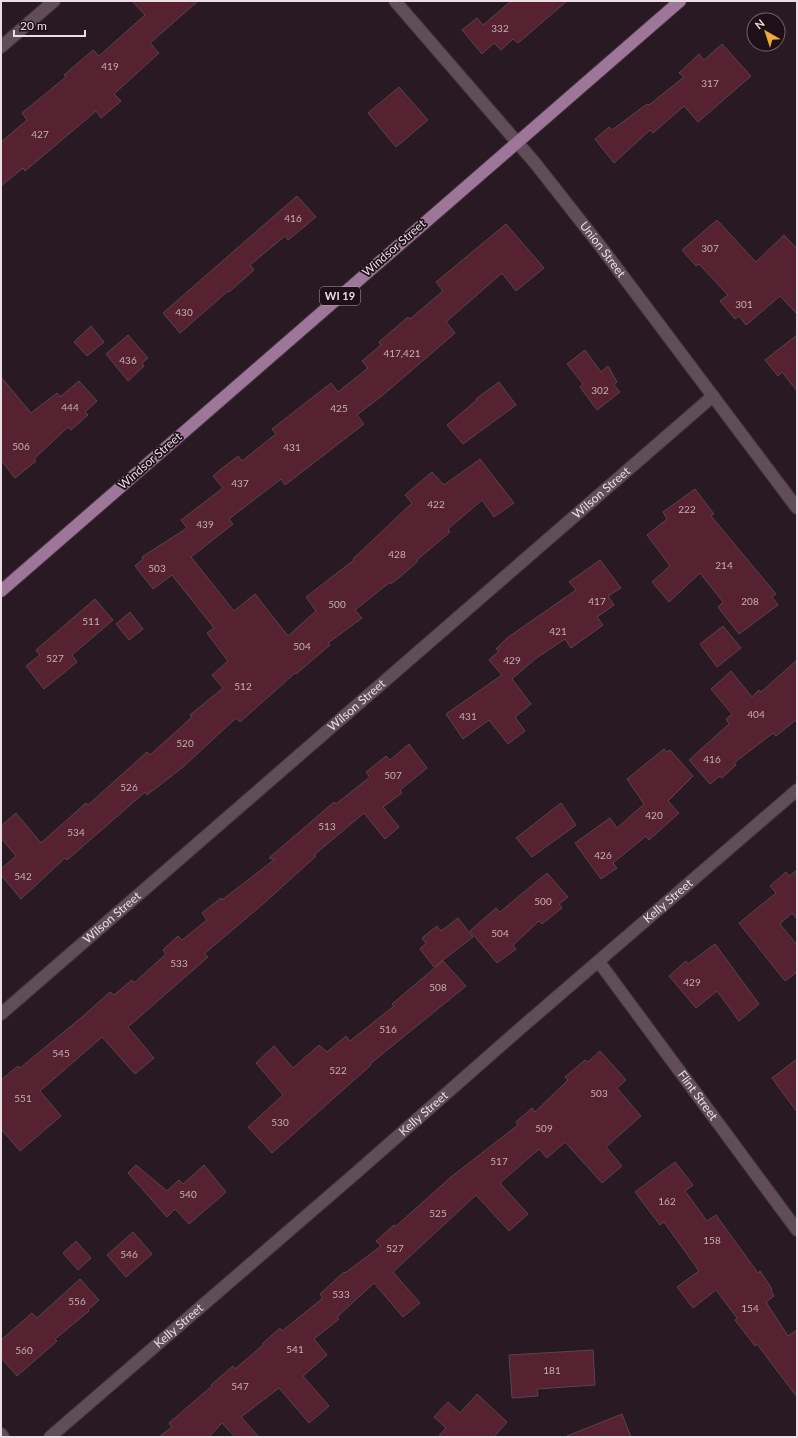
<svg xmlns="http://www.w3.org/2000/svg" width="798" height="1438" font-family="Lato,sans-serif">
	<style>
		.building { fill: #562131; stroke: #5a454a }
		.lines { fill: none; stroke-linecap: round; stroke-linejoin: round }
		.minor-casing { stroke: #41343b; stroke-width: 14 }
		.major-casing { stroke: #41343b; stroke-width: 14 }
		.minor { stroke: #604d57; stroke-width: 12 }
		.major { stroke: #9e769a; stroke-width: 12 }
		.labels { text-anchor: middle; stroke-width: 3.5; stroke-linejoin: round; paint-order: stroke }
		.number-label { font-size: 10px; fill: #c5afb7 }
		.shield { fill: #1f1018; stroke: #ada0a7; stroke-width: 1 }
		.shield-label { font-size: 11px; font-weight: bold; fill: #eadee4 }
		.street-label { font-size: 12px; fill: #eadee4; stroke: #1f1018 }
	</style>
	<rect width="100%" height="100%" fill="#291922"/>
	<!-- building -->
	<path class="building" d="M132 1H198L150 43 159 53 114 94 121 101 101 118 96 111 25 171 23 168 1 186V142L27 120 22 113 66 77 64 75 93 50 99 56 145 15Z
		M511 1H567L518 43 513 39 501 50 494 43 482 54 462 30 477 18 483 25Z
		M722 44 751 76 698 122 684 106 653 133 650 130 614 163 595 139 609 127 612 130 647 104 649 105 684 77 679 73 699 54 704 60Z
		M399 87 428 120 396 147 368 113Z
		M297 196 316 217 288 240 285 236 250 265 254 270 229 292 228 291 180 333 163 313Z
		M717 220 756 262 784 235 797 249V314L780 296 746 325 739 316 735 319 720 301 728 295 699 264 696 266 682 250Z
		M506 224 544 268 516 291 502 273 446 322 455 333 383 395 357 415 364 424 285 485 281 479 229 519 233 524 191 557 234 611 255 594 288 636 316 611 306 597 354 560 353 559 412 503 405 495 432 472 444 485 480 459 514 503 494 517 482 500 448 529 450 532 417 560 418 561 408 570 391 584 390 582 355 610 362 618 328 643 330 645 296 674 295 673 240 722 236 718 183 767 147 795 145 792 67 860 65 858 21 899 1 875V869L16 856 1 838V826L16 813 41 843 86 803 88 805 147 752 150 755 192 717 190 715 223 688 212 675 228 661 207 633 214 628 172 575 153 589 135 566 143 559 142 557 187 528 181 520 223 488 213 476 220 470 238 456 242 461 276 434 272 429 331 383 338 392 368 368 362 361 381 345 379 342 408 317 410 319 443 291 436 282Z
		M91 326 104 342 87 356 74 342Z
		M128 335 148 358 142 363 144 366 128 381 106 354Z
		M797 335V391L782 372 778 376 765 360Z
		M585 350 601 372 608 366 617 382 614 385 620 392 597 410 580 387 583 384 567 364Z
		M1 377 31 413 57 393 60 397 79 381 97 401 85 412 88 415 71 430 68 427 34 459 36 461 15 478 1 460Z
		M499 382 516 405 463 444 447 425 477 400 476 399Z
		M695 489 714 514 711 516 776 594 772 597 778 605 739 634 718 607 723 602 700 573 669 602 652 582 670 566 647 535 667 519 663 512Z
		M600 560 621 588 608 596 614 605 597 617 603 625 571 648 565 639 535 659 512 679 531 704 515 717 525 731 508 744 489 720 463 739 446 714 502 675 489 660 499 651 496 649 507 638 576 590 569 582Z
		M95 599 113 620 72 655 77 662 44 689 26 666 40 655 36 650Z
		M130 612 143 629 129 640 116 624Z
		M723 626 741 648 717 667 700 644Z
		M797 660V719L776 736 773 733 734 763 736 765 722 778 720 776 710 784 689 760 729 724 726 719 732 714 711 689 731 671 752 697 759 690 761 692Z
		M409 744 427 768 400 790 402 793 383 807 399 827 385 839 364 813 314 855 316 856 263 904 204 954 208 957 128 1027 154 1058 135 1074 102 1037 40 1091 61 1116 20 1151 1 1129V1080L18 1066 20 1068 82 1017 110 992 114 995 132 980 134 983 166 954 163 950 178 936 182 940 207 920 202 913 221 898 222 900 275 859 269 858 334 802 336 804 370 777 366 772 386 756 390 760Z
		M664 749 667 752 670 750 693 776 668 801 679 813 649 840 646 836 613 863 617 868 601 879 575 843 610 818 617 828 644 804 627 779Z
		M561 803 576 825 532 857 516 838Z
		M797 870V919L792 913 780 924 797 945V972L785 981 739 923 776 893 770 886 786 872 789 876Z
		M547 873 568 897 559 904 562 908 542 924 539 921 513 945 516 949 497 963 470 931 496 908 500 912Z
		M458 918 473 937 434 967 420 949 426 943 422 938 437 926 441 931Z
		M715 944 759 1004 739 1021 717 991 696 1008 669 976 686 961 688 964Z
		M443 961 466 986 370 1064 371 1065 272 1153 248 1127 283 1095 256 1063 274 1046 293 1068 319 1045 327 1052 346 1036 350 1041 394 1006 392 1004Z
		M600 1051 626 1080 617 1088 641 1116 606 1147 622 1166 602 1183 565 1142 547 1158 539 1149 500 1183 528 1214 509 1231 476 1195 393 1272 420 1303 403 1317 374 1283 337 1317 339 1319 314 1339 327 1355 303 1376 329 1406 309 1423 279 1388 241 1417 259 1437H235L222 1423 209 1437H159L172 1427 169 1423 212 1386 211 1385 233 1366 235 1369 263 1345 262 1344 280 1328 282 1331 323 1298 320 1294 344 1272 345 1273 381 1246 376 1241 394 1225 395 1227 451 1177 518 1125 516 1122 532 1108 535 1112 568 1080 565 1077 585 1060 588 1062Z
		M797 1059V1112L772 1078Z
		M675 1162 693 1185 685 1191 707 1221 716 1215 758 1273 760 1271 772 1289 771 1290 774 1296 766 1302 788 1336 797 1330V1397L757 1344 755 1346 735 1320 737 1318 716 1290 693 1308 677 1287 699 1271 664 1222 660 1225 635 1192Z
		M136 1165 167 1191 179 1180 183 1184 204 1165 226 1192 189 1224 175 1209 167 1217 128 1173Z
		M133 1232 152 1254 126 1277 107 1255Z
		M76 1241 91 1258 78 1270 63 1253Z
		M80 1279 99 1300 88 1310 89 1311 55 1339 57 1341 17 1376 1 1358V1340L32 1313 37 1318Z
		M593 1350 595 1385 537 1389 538 1396 512 1398 509 1355Z
		M477 1394 507 1422 494 1437H438L446 1428 434 1417 448 1402 460 1413Z
		M622 1414 631 1437H567V1436Z"/>
	<g class="lines">
		<!-- minor casing -->
		<g class="minor-casing">
			<g id="minor">
				<path id="s1" d="M395 1 535 163 601 247 797 508"/>
				<path d="M1 47 54 1"/>
				<path id="s2" d="M599 962 797 1230"/>
				<path id="s3" d="M1 1014 713 396"/>
				<path d="M1 1434 3 1437"/>
				<path id="s4" d="M50 1437 357 1172 522 1027 797 790"/>
			</g>
		</g>
		<!-- major casing -->
		<g class="major-casing">
			<path id="major" d="M1 591 680 1"/>
		</g>
		<!-- minor -->
		<use href="#minor" class="minor"/>
		<!-- major -->
		<use href="#major" class="major"/>
	</g>
	<g class="labels">
		<!-- number labels -->
		<g class="number-label">
			<text x="500" y="32">332</text>
			<text x="110" y="70">419</text>
			<text x="710" y="87">317</text>
			<text x="40" y="138">427</text>
			<text x="293" y="222">416</text>
			<text x="710" y="252">307</text>
			<text x="744" y="308">301</text>
			<text x="184" y="316">430</text>
			<text x="402" y="357">417,421</text>
			<text x="128" y="364">436</text>
			<text x="600" y="394">302</text>
			<text x="70" y="411">444</text>
			<text x="339" y="412">425</text>
			<text x="21" y="450">506</text>
			<text x="292" y="451">431</text>
			<text x="240" y="487">437</text>
			<text x="436" y="508">422</text>
			<text x="687" y="513">222</text>
			<text x="205" y="528">439</text>
			<text x="397" y="558">428</text>
			<text x="724" y="569">214</text>
			<text x="157" y="572">503</text>
			<text x="597" y="605">417</text>
			<text x="750" y="605">208</text>
			<text x="337" y="608">500</text>
			<text x="91" y="625">511</text>
			<text x="558" y="635">421</text>
			<text x="302" y="650">504</text>
			<text x="55" y="662">527</text>
			<text x="512" y="664">429</text>
			<text x="243" y="690">512</text>
			<text x="756" y="718">404</text>
			<text x="468" y="720">431</text>
			<text x="185" y="747">520</text>
			<text x="712" y="763">416</text>
			<text x="393" y="779">507</text>
			<text x="129" y="791">526</text>
			<text x="654" y="819">420</text>
			<text x="327" y="830">513</text>
			<text x="76" y="836">534</text>
			<text x="603" y="859">426</text>
			<text x="23" y="880">542</text>
			<text x="543" y="905">500</text>
			<text x="500" y="937">504</text>
			<text x="179" y="967">533</text>
			<text x="692" y="986">429</text>
			<text x="438" y="991">508</text>
			<text x="388" y="1033">516</text>
			<text x="61" y="1057">545</text>
			<text x="338" y="1074">522</text>
			<text x="599" y="1097">503</text>
			<text x="23" y="1102">551</text>
			<text x="280" y="1126">530</text>
			<text x="544" y="1132">509</text>
			<text x="499" y="1165">517</text>
			<text x="188" y="1198">540</text>
			<text x="667" y="1205">162</text>
			<text x="438" y="1217">525</text>
			<text x="712" y="1244">158</text>
			<text x="395" y="1252">527</text>
			<text x="129" y="1258">546</text>
			<text x="341" y="1298">533</text>
			<text x="77" y="1305">556</text>
			<text x="750" y="1312">154</text>
			<text x="295" y="1353">541</text>
			<text x="24" y="1354">560</text>
			<text x="552" y="1374">181</text>
			<text x="240" y="1390">547</text>
		</g>
		<!-- shield labels -->
		<rect class="shield" x="320" y="287" width="40" height="18" rx="3"/>
		<g class="shield-label">
			<text x="340" y="300">WI 19</text>
		</g>
		<!-- street labels -->
		<g class="street-label">
			<text transform="translate(394 248) rotate(-41)" y="4">Windsor Street</text>
			<text dy="4" stroke="none"><textPath href="#s1" startOffset="324">Union Street</textPath></text>
			<text transform="translate(150 461) rotate(-41)" y="4">Windsor Street</text>
			<text dy="4" stroke="none"><textPath href="#s3" startOffset="795">Wilson Street</textPath></text>
			<text dy="4" stroke="none"><textPath href="#s3" startOffset="471">Wilson Street</textPath></text>
			<text dy="4" stroke="none"><textPath href="#s4" startOffset="818">Kelly Street</textPath></text>
			<text dy="4" stroke="none"><textPath href="#s3" startOffset="147">Wilson Street</textPath></text>
			<text dy="4" stroke="none"><textPath href="#s2" startOffset="166">Flint Street</textPath></text>
			<text dy="4" stroke="none"><textPath href="#s4" startOffset="494">Kelly Street</textPath></text>
			<text dy="4" stroke="none"><textPath href="#s4" startOffset="170">Kelly Street</textPath></text>
		</g>
	</g>
	<!-- border -->
	<rect width="798" height="1438" fill="none" stroke="#eadee4" stroke-width="4"/>
	<!-- north arrow -->
	<g transform="translate(766 32) rotate(321)"><circle r="19" fill="#1f1018" stroke="#70626a"/>
	<path d="M0-3L7 15L0 10L-7 15Z" fill="#ebaa39"/>
	<text y="-6" font-size="11" font-weight="bold" text-anchor="middle" fill="#eadee4">N</text>
	</g>
	<!-- scale -->
	<path d="M14 30v6h71v-6" fill="none" stroke="#eadee4" stroke-width="2"/>
	<text x="20" y="30" font-size="12" fill="#eadee4" stroke="#1f1018" stroke-width="3" paint-order="stroke">20 m</text>
</svg>
